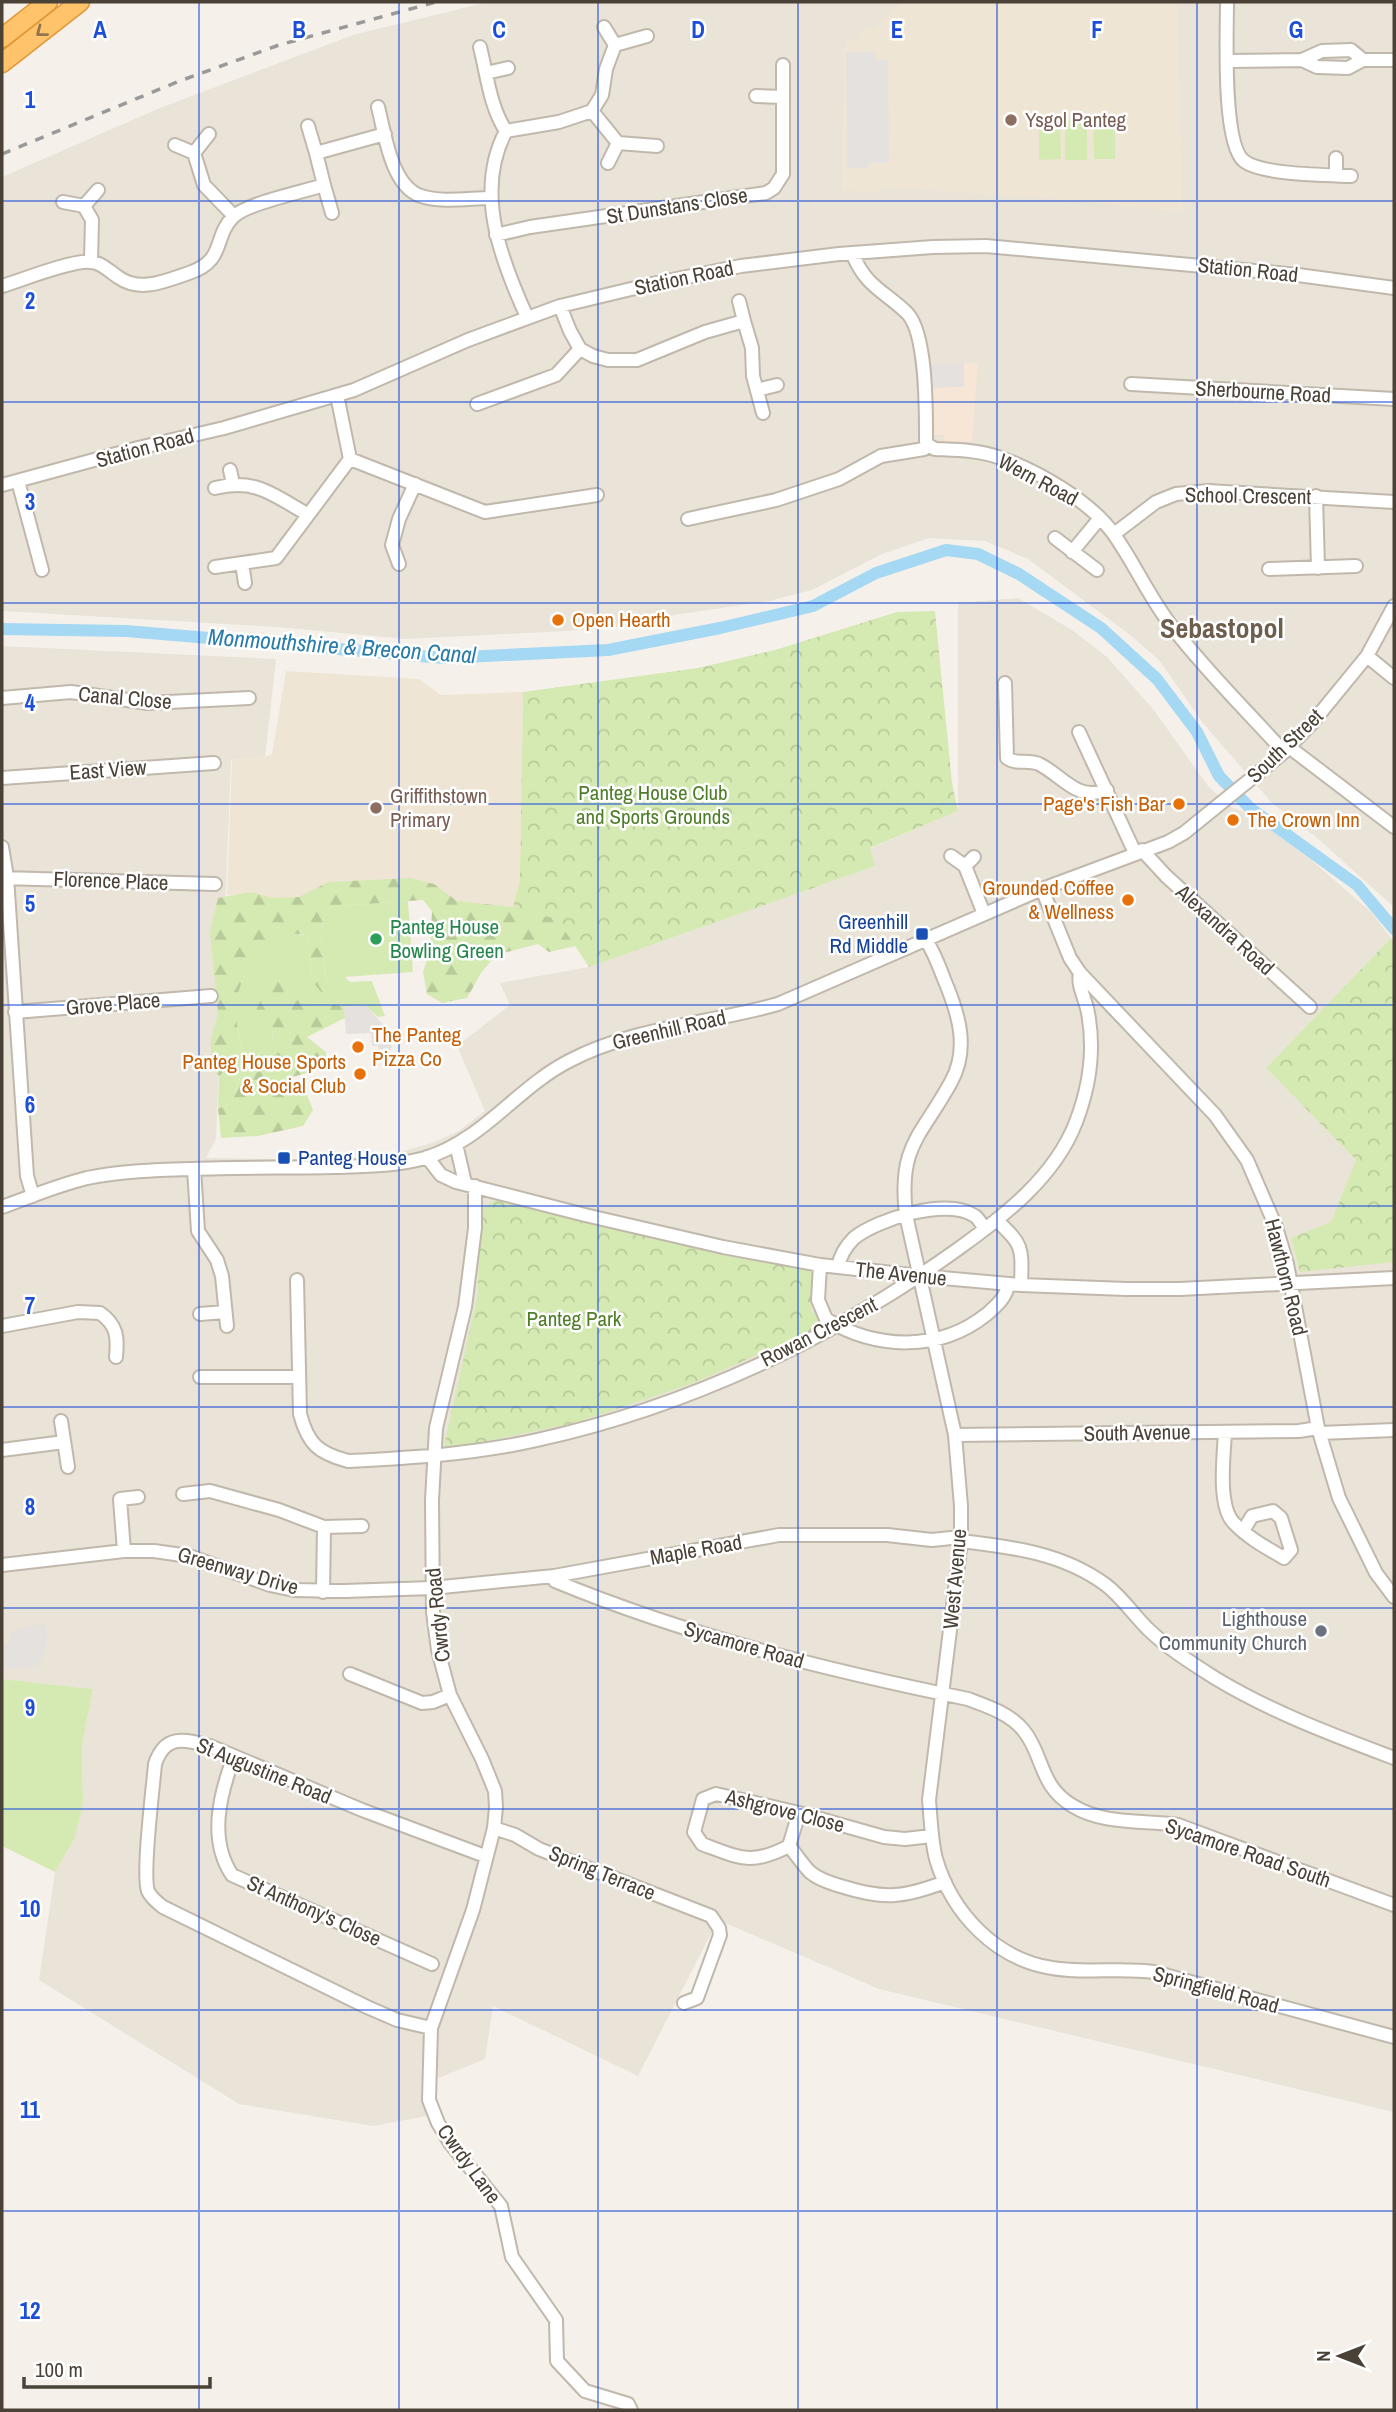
<svg xmlns="http://www.w3.org/2000/svg" width="1396" height="2412" font-family="'Archivo Narrow',sans-serif">
	<style>
		.residential { fill: #e9e3d8 }
		.commercial { fill: #f7e6d5 }
		.education { fill: #efe5d4 }
		.green { fill: #d5eab2 }
		.forest { fill: url(#forest-firs) }
		.park { fill: url(#park-crowns) }
		.parking { fill: #e4e1de }
		.lines { fill: none; stroke-linecap: round; stroke-linejoin: round }
		.canal { stroke: #a5d8f3; stroke-width: 12 }
		.minor-casing { stroke: #c1b8ac; stroke-width: 16 }
		.highway-casing { stroke: #e29737; stroke-width: 21 }
		.minor { stroke: #fff; stroke-width: 12 }
		.highway { stroke: #ffc46b; stroke-width: 18 }
		.rail { stroke: #999; stroke-width: 3.5; stroke-dasharray: 9 9; stroke-linecap: butt }
		.oneway { stroke: #92754c }
		.grid { fill: none; stroke: #1d4ed8; stroke-width: 2; stroke-opacity: 0.55 }
		.education-dot { fill: #8d6e63; stroke: #fff; stroke-width: 2.5 }
		.food-dot { fill: #e8710a; stroke: #fff; stroke-width: 2.5 }
		.transit-dot { fill: #1a4fb4; stroke: #fff; stroke-width: 2.5 }
		.leisure-dot { fill: #2e9e5b; stroke: #fff; stroke-width: 2.5 }
		.worship-dot { fill: #6b7280; stroke: #fff; stroke-width: 2.5 }
		.labels { text-anchor: middle; stroke-width: 5; stroke-linejoin: round; paint-order: stroke }
		.education-label { font-size: 21px; fill: #785e54; stroke: #fff; text-anchor: start }
		.street-label { font-size: 21px; fill: #4a4137; stroke: #fff }
		.food-label { font-size: 21px; fill: #c56008; stroke: #fff; text-anchor: start }
		.park-label { font-size: 21px; fill: #4f7e28; stroke: #fff }
		.transit-label { font-size: 21px; fill: #164399; stroke: #fff; text-anchor: end }
		.leisure-label { font-size: 21px; fill: #27864d; stroke: #fff; text-anchor: start }
		.worship-label { font-size: 21px; fill: #5b616d; stroke: #fff; text-anchor: end }
		.water-label { font-size: 23px; font-style: italic; fill: #297ca9; stroke: #fff }
		.district-label { font-size: 28px; font-weight: bold; fill: #6d5e4e; stroke: #fff }
		.grid-label { font-size: 23px; text-anchor: middle; font-weight: bold; fill: #1d4ed8; stroke: #fff; stroke-width: 5; stroke-linejoin: round; paint-order: stroke }
	</style>
	<defs>
		<pattern id="forest-firs" width="22" height="20" patternUnits="userSpaceOnUse" patternTransform="scale(1.75)"><rect width="22" height="20" fill="#d5eab2"/><path d="M5 1l3.5 6h-7zM16 11l3.5 6h-7z" fill="#b8ca9a"/></pattern>
		<pattern id="park-crowns" width="20" height="18" patternUnits="userSpaceOnUse" patternTransform="scale(1.75)"><rect width="20" height="18" fill="#d5eab2"/><path d="M2 6a3 3 0 1 1 6 0M12 15a3 3 0 1 1 6 0" fill="none" stroke="#b8ca9a"/></pattern>
	</defs>
	<rect width="100%" height="100%" fill="#f5f1ea"/>
	<!-- residential -->
	<path class="residential" d="M488 2H1394V907L1316 837 1272 803 1203 723 1159 660 1129 634 1028 559 985 541 929 538 882 554 812 590 769 601 674 615 651 624 566 631 406 639 277 627 2 611V177L160 108 353 35Z
		M1018 598 1072 630 1107 657 1153 709 1208 786 1231 807 1245 812 1310 859 1372 913 1391 938 1266 1068 1356 1160 1331 1222 1291 1238 1300 1271 1394 1262V2112L879 1989 718 1920 638 2076 493 2006 485 2059 431 2081 438 2114 373 2126 239 2104 39 1980 55 1872 75 1838 83 1803 82 1745 93 1689 2 1679V646L276 659 265 757 231 760 216 1139 206 1158 333 1160 385 1156 432 1143 459 1131 485 1111 457 1046 510 1005 500 983 589 967 875 866 869 849 958 811V603Z"/>
	<!-- commercial -->
	<path class="commercial" d="M978 363 972 442 944 441V435H933L931 364Z"/>
	<!-- education -->
	<path class="education" d="M902 2H1177L1183 212 1052 199 882 187 881 193 842 190 843 52 847 41 859 40 865 29H873Z
		M286 671 419 679 441 695 523 692 520 912H438L427 891 321 903 227 895 232 760 265 757 272 754Z"/>
	<!-- green -->
	<path class="green" d="M1115 117V159H1094L1093 118Z
		M1039 118H1060L1061 159 1039 160Z
		M1087 118V160H1065V119Z
		M408 901 413 972 345 977 350 982 372 981 385 1016 378 1017 365 1005 344 1007 326 1003 303 1005 273 1028 272 1042 243 1069 232 1102 218 1109 219 1076 233 1064 241 1049 237 1025V995L245 972 270 958V931L282 924 300 935H308L312 980 327 984C323 959 318 934 326 909L339 906Z
		M2 1679 93 1689 82 1745 83 1803 75 1838 55 1872 2 1846Z"/>
	<!-- forest -->
	<path class="forest" d="M521 856 585 944 549 952 538 944 496 955 481 973 467 998 442 1003 427 994 423 972 430 951 432 911 423 900 339 906 326 909C318 934 323 960 327 984L322 993 312 981 308 935 288 933 281 925 270 931V958L245 972 237 996V1025L241 1049 233 1064 219 1076 211 1066V1039L218 1013 210 932 218 898 251 892 272 898 299 897 328 882 411 878 434 884 457 901 513 907 520 881Z
		M291 979 303 1005 326 1003 344 1007 345 1018 307 1037 326 1052V1068L292 1077 290 1090 307 1095 313 1110 303 1126 258 1136 221 1138 218 1109 232 1102 243 1069 272 1042 273 1028 255 1013 261 999 274 982Z"/>
	<!-- park -->
	<path class="park" d="M935 611 952 783 958 811 870 848 875 866 589 967 557 919 513 908 520 881 523 692 698 668 775 650 897 612Z
		M1391 938 1394 943V1262L1300 1272 1291 1238 1331 1222 1356 1160 1266 1068Z
		M497 1199 725 1255 812 1270 811 1310 825 1325 694 1383 575 1423 462 1446H444L477 1298 482 1208Z"/>
	<!-- parking -->
	<path class="parking" d="M846 52H875L876 60H888L889 163H868V168H847Z
		M964 363V387L932 388 931 364Z
		M366 1005 386 1028 392 1047 390 1050 379 1051 378 1046H372L371 1033 346 1034 344 1007Z
		M46 1624 47 1642 42 1660 32 1668 2 1669V1646L10 1644 9 1632 17 1631V1628Z"/>
	<g class="lines">
		<!-- canal -->
		<path class="canal" d="M2 629 126 631 444 658 608 650 720 628 813 606 876 573 946 550 978 554 1019 574 1101 628 1157 679 1197 732 1219 776 1250 808 1357 885 1394 929"/>
		<!-- minor casing -->
		<g class="minor-casing">
			<path id="minor" d="M1227 2C1227 32 1222 144 1244 161 1262 175 1327 175 1351 176
				M604 27 615 45 647 36
				M480 47C487 75 490 107 506 131
				M1302 60 1322 51 1351 50 1363 60
				M1228 61 1302 60 1317 67 1348 68 1363 60H1394
				M486 73 508 68
				M756 96 782 97
				M378 107C385 134 391 186 421 196 441 203 470 198 491 198
				M592 111 618 143 657 146
				M308 126 316 153
				M175 145 194 153 209 134
				M194 153 204 185 234 216
				M1336 158V175
				M608 163 618 143
				M324 185 332 213
				M63 202 84 206 92 220 91 261
				M84 206 98 190
				M496 235 530 227 766 193 774 188 783 174V65
				M852 253C866 287 883 290 907 313 927 333 926 412 926 441L928 445
				M2 286C22 280 72 260 90 262 101 262 109 271 118 277 140 293 165 281 189 273 226 261 213 237 233 217 247 203 303 192 324 185L316 153 385 134
				M739 301 744 321
				M560 306 570 331 580 349 593 356 608 360H637L705 332 744 321 752 348 753 376 763 413
				M527 317C501 260 474 191 506 131L559 122 592 111 602 95 606 69 615 45
				M1131 384 1394 399
				M757 390 777 385
				M337 395 350 459 485 512 597 495
				M477 404 556 375 580 349
				M230 470 233 484
				M18 481 42 570
				M2 485 138 448 224 428 354 390 468 340 560 306 652 284 741 266 839 254 933 247 986 246 1298 275 1394 288
				M215 488C256 478 273 495 307 514
				M1316 496 1318 568
				M688 519 776 500 839 479 881 456 924 449 928 445 935 449C956 450 978 450 998 457 1036 470 1089 500 1113 533 1135 564 1150 599 1173 628 1207 672 1247 711 1284 752
				M1114 534 1156 502 1176 494 1208 491 1394 502
				M1055 538 1097 570
				M1072 552 1100 518
				M242 563 245 583
				M399 564 392 545 399 519 415 484
				M215 567 276 558 350 459
				M1269 569 1356 566
				M1367 656 1394 678
				M1005 683 1007 758C1016 765 1028 759 1039 764 1063 776 1077 802 1107 790
				M2 698 71 692 148 703 249 698
				M1079 732 1135 853
				M1289 747 1394 827
				M2 778 214 763
				M2 847 7 877 27 1176 33 1196
				M1142 850 1166 876 1310 1007
				M951 856 965 866 974 857
				M965 866 984 914
				M2 878 215 884
				M1042 889 1070 958 1080 973 1215 1115 1247 1160 1276 1227 1287 1264 1318 1428 1339 1498 1376 1573 1394 1597
				M926 940C934 952 939 966 944 979 958 1012 970 1048 951 1082 921 1137 898 1145 906 1215L955 1435 961 1506V1541L929 1800C931 1820 931 1840 936 1859 952 1913 995 1959 1052 1968 1086 1974 1120 1967 1154 1972L1394 2037
				M15 1012 211 996
				M456 1144 465 1183
				M427 1157 441 1175 456 1182 585 1215 723 1247 820 1265 920 1276 1021 1285 1126 1289H1180L1394 1278
				M194 1169 198 1231 217 1260 222 1276 227 1326
				M475 1186V1228L465 1307 436 1428 432 1500 433 1612 438 1650 450 1695 482 1759 495 1791 496 1807 494 1828 473 1910 431 2028 429 2100 438 2123 450 2143 501 2206 512 2257 556 2320 557 2361 585 2391 628 2404 631 2410
				M2 1207C30 1197 58 1185 87 1178 121 1171 158 1170 192 1169 240 1167 288 1168 335 1167 365 1166 396 1166 425 1158 482 1141 518 1087 569 1061 634 1027 708 1024 778 1004L1042 889 1168 842 1184 833 1284 752 1313 722 1367 656 1394 606
				M996 1220C1024 1245 1022 1248 1021 1285
				M820 1265 818 1300 826 1319C876 1350 940 1352 987 1314 996 1306 1007 1297 1008 1284
				M838 1267C840 1256 846 1246 854 1238 878 1219 947 1197 975 1216 979 1219 982 1225 985 1229
				M297 1280 300 1414C308 1444 318 1453 348 1461 411 1458 475 1454 537 1440 687 1407 834 1338 958 1249 1004 1216 1055 1177 1076 1122 1089 1088 1095 1050 1088 1013 1086 1000 1077 986 1080 973
				M200 1314 225 1312
				M2 1326 78 1312 100 1313C117 1325 118 1337 116 1357
				M200 1377H299
				M61 1421 68 1467
				M1225 1432C1224 1455 1217 1506 1234 1523 1248 1538 1267 1548 1284 1558L1291 1550 1281 1518 1273 1511 1252 1516 1243 1531
				M1320 1433 1394 1430
				M955 1435 1299 1431 1318 1428
				M2 1450 64 1442
				M183 1494 210 1491 279 1510 324 1527 362 1526
				M961 1541C1012 1547 1063 1553 1106 1585 1123 1598 1135 1617 1150 1631 1169 1649 1193 1664 1215 1678 1271 1712 1333 1735 1394 1758
				M124 1551 120 1499 138 1497
				M2 1565 124 1551H154L189 1556 270 1585 294 1590 345 1591 432 1588 554 1576 779 1535H887L932 1540 961 1537
				M554 1576 555 1581C688 1636 827 1670 968 1699 987 1706 1011 1714 1024 1731 1044 1756 1039 1786 1073 1806 1104 1825 1143 1820 1178 1825L1394 1905
				M323 1592 324 1527
				M350 1674 422 1703 433 1702 450 1695
				M234 1756C220 1794 208 1839 232 1875L432 1964
				M494 1828 515 1835 539 1849 711 1916 719 1928 720 1935 697 1998 684 2003
				M932 1836 905 1839 884 1837 799 1813 716 1794 703 1799 694 1832 702 1844C740 1858 751 1866 789 1846 796 1854 802 1864 810 1872 819 1880 833 1884 844 1887 885 1900 905 1897 945 1882
				M789 1846 799 1813
				M431 2028 397 2020 367 2007 163 1907C158 1903 151 1898 148 1891 142 1874 153 1788 155 1764 165 1734 184 1739 210 1746L362 1810 485 1856"/>
		</g>
		<!-- highway casing -->
		<g class="highway-casing">
			<path id="highway" d="M2 38 48 2
				M2 63 80 2"/>
		</g>
		<!-- minor -->
		<use href="#minor" class="minor"/>
		<!-- highway -->
		<use href="#highway" class="highway"/>
		<!-- rail -->
		<path class="rail" d="M2 154 177 82 279 45 436 2"/>
	</g>
	<!-- one-way arrows -->
	<defs><path id="oneway-chevron" d="M-2-3.5L2.5 0L-2 3.5" fill="none" stroke-width="1.6" stroke-linecap="round" stroke-linejoin="round" transform="scale(1.75)"/></defs>
	<use class="oneway" href="#oneway-chevron" transform="translate(41 32) rotate(142)"/>
	<!-- grid -->
	<path class="grid" d="M199 2V2410M399 2V2410M598 2V2410M798 2V2410M997 2V2410M1197 2V2410M2 201H1394M2 402H1394M2 603H1394M2 804H1394M2 1005H1394M2 1206H1394M2 1407H1394M2 1608H1394M2 1809H1394M2 2010H1394M2 2211H1394"/>
	<!-- markers -->
	<g class="education-dot">
		<circle cx="1011" cy="120" r="7"/>
		<circle cx="376" cy="808" r="7"/>
	</g>
	<g class="food-dot">
		<circle cx="558" cy="620" r="7"/>
		<circle cx="1179" cy="804" r="7"/>
		<circle cx="1233" cy="820" r="7"/>
		<circle cx="1128" cy="900" r="7"/>
		<circle cx="358" cy="1047" r="7"/>
		<circle cx="360" cy="1074" r="7"/>
	</g>
	<g class="transit-dot">
		<rect x="915" y="927" width="14" height="14" rx="3.5"/>
		<rect x="277" y="1151" width="14" height="14" rx="3.5"/>
	</g>
	<circle class="leisure-dot" cx="376" cy="939" r="7"/>
	<circle class="worship-dot" cx="1321" cy="1631" r="7"/>
	<g class="labels">
		<!-- education labels -->
		<g class="education-label">
			<text x="1025" y="127">Ysgol Panteg</text>
			<text x="390" y="803">Griffithstown<tspan x="390" dy="24">Primary</tspan></text>
		</g>
		<!-- street labels -->
		<g class="street-label">
			<text transform="translate(677 206) rotate(-9)" y="7">St Dunstans Close</text>
			<text transform="translate(1248 270) rotate(6)" y="7">Station Road</text>
			<text transform="translate(684 278) rotate(-12)" y="7">Station Road</text>
			<text transform="translate(1263 392) rotate(3)" y="7">Sherbourne Road</text>
			<text transform="translate(145 448) rotate(-15)" y="7">Station Road</text>
			<text transform="translate(1038 480) rotate(28)" y="7">Wern Road</text>
			<text transform="translate(1248 496) rotate(1)" y="7">School Crescent</text>
			<text transform="translate(125 698) rotate(5)" y="7">Canal Close</text>
			<text transform="translate(1285 746) rotate(-44)" y="7">South Street</text>
			<text transform="translate(108 770) rotate(-4)" y="7">East View</text>
			<text transform="translate(111 881) rotate(2)" y="7">Florence Place</text>
			<text transform="translate(1225 930) rotate(42)" y="7">Alexandra Road</text>
			<text transform="translate(113 1004) rotate(-5)" y="7">Grove Place</text>
			<text transform="translate(669 1030) rotate(-13)" y="7">Greenhill Road</text>
			<text transform="translate(901 1274) rotate(6)" y="7">The Avenue</text>
			<text transform="translate(1286 1277) rotate(76)" y="7">Hawthorn Road</text>
			<text transform="translate(819 1332) rotate(-27)" y="7">Rowan Crescent</text>
			<text transform="translate(1137 1433) rotate(-1)" y="7">South Avenue</text>
			<text transform="translate(696 1550) rotate(-10)" y="7">Maple Road</text>
			<text transform="translate(238 1571) rotate(16)" y="7">Greenway Drive</text>
			<text transform="translate(955 1579) rotate(-85)" y="7">West Avenue</text>
			<text transform="translate(438 1615) rotate(-96)" y="7">Cwrdy Road</text>
			<text transform="translate(744 1645) rotate(16)" y="7">Sycamore Road</text>
			<text transform="translate(264 1771) rotate(22)" y="7">St Augustine Road</text>
			<text transform="translate(785 1811) rotate(14)" y="7">Ashgrove Close</text>
			<text transform="translate(1248 1853) rotate(19)" y="7">Sycamore Road South</text>
			<text transform="translate(602 1873) rotate(22)" y="7">Spring Terrace</text>
			<text transform="translate(314 1911) rotate(24)" y="7">St Anthony's Close</text>
			<text transform="translate(1216 1990) rotate(15)" y="7">Springfield Road</text>
			<text transform="translate(469 2164) rotate(54)" y="7">Cwrdy Lane</text>
		</g>
		<!-- food labels -->
		<g class="food-label">
			<text x="572" y="627">Open Hearth</text>
			<text x="1165" y="811" text-anchor="end">Page's Fish Bar</text>
			<text x="1247" y="827">The Crown Inn</text>
			<text x="1114" y="895" text-anchor="end">Grounded Coffee<tspan x="1114" dy="24">&amp; Wellness</tspan></text>
			<text x="372" y="1042">The Panteg<tspan x="372" dy="24">Pizza Co</tspan></text>
			<text x="346" y="1069" text-anchor="end">Panteg House Sports<tspan x="346" dy="24">&amp; Social Club</tspan></text>
		</g>
		<!-- park labels -->
		<g class="park-label">
			<text x="653" y="800">Panteg House Club<tspan x="653" dy="24">and Sports Grounds</tspan></text>
			<text x="574" y="1326">Panteg Park</text>
		</g>
		<!-- transit labels -->
		<g class="transit-label">
			<text x="908" y="929">Greenhill<tspan x="908" dy="24">Rd Middle</tspan></text>
			<text x="298" y="1165" text-anchor="start">Panteg House</text>
		</g>
		<!-- leisure labels -->
		<g class="leisure-label">
			<text x="390" y="934">Panteg House<tspan x="390" dy="24">Bowling Green</tspan></text>
		</g>
		<!-- worship labels -->
		<g class="worship-label">
			<text x="1307" y="1626">Lighthouse<tspan x="1307" dy="24">Community Church</tspan></text>
		</g>
		<!-- water labels -->
		<g class="water-label">
			<text transform="translate(342 646) rotate(4)" y="8">Monmouthshire &amp; Brecon Canal</text>
		</g>
		<!-- district labels -->
		<g class="district-label">
			<text x="1222" y="638">Sebastopol</text>
		</g>
	</g>
	<g class="grid-label">
		<text x="100" y="38">A</text>
		<text x="299" y="38">B</text>
		<text x="499" y="38">C</text>
		<text x="698" y="38">D</text>
		<text x="897" y="38">E</text>
		<text x="1097" y="38">F</text>
		<text x="1296" y="38">G</text>
		<text x="30" y="108">1</text>
		<text x="30" y="309">2</text>
		<text x="30" y="510">3</text>
		<text x="30" y="711">4</text>
		<text x="30" y="912">5</text>
		<text x="30" y="1113">6</text>
		<text x="30" y="1314">7</text>
		<text x="30" y="1515">8</text>
		<text x="30" y="1716">9</text>
		<text x="30" y="1917">10</text>
		<text x="30" y="2118">11</text>
		<text x="30" y="2319">12</text>
	</g>
	<!-- border -->
	<rect width="1396" height="2412" fill="none" stroke="#4a4137" stroke-width="7"/>
	<!-- north arrow -->
	<g transform="translate(1340 2356) rotate(270)" stroke="#ffffff" stroke-width="5" paint-order="stroke">
	<path d="M0-5L12 26L0 18L-12 26Z" fill="#4a4137"/>
	<text y="-10" font-size="19" font-weight="bold" text-anchor="middle" fill="#4a4137">N</text>
	</g>
	<!-- scale -->
	<path d="M24 2377v10h186v-10" fill="none" stroke="#4a4137" stroke-width="3.5"/>
	<text x="35" y="2377" font-size="21" fill="#4a4137" stroke="#ffffff" stroke-width="5" paint-order="stroke">100 m</text>
</svg>
